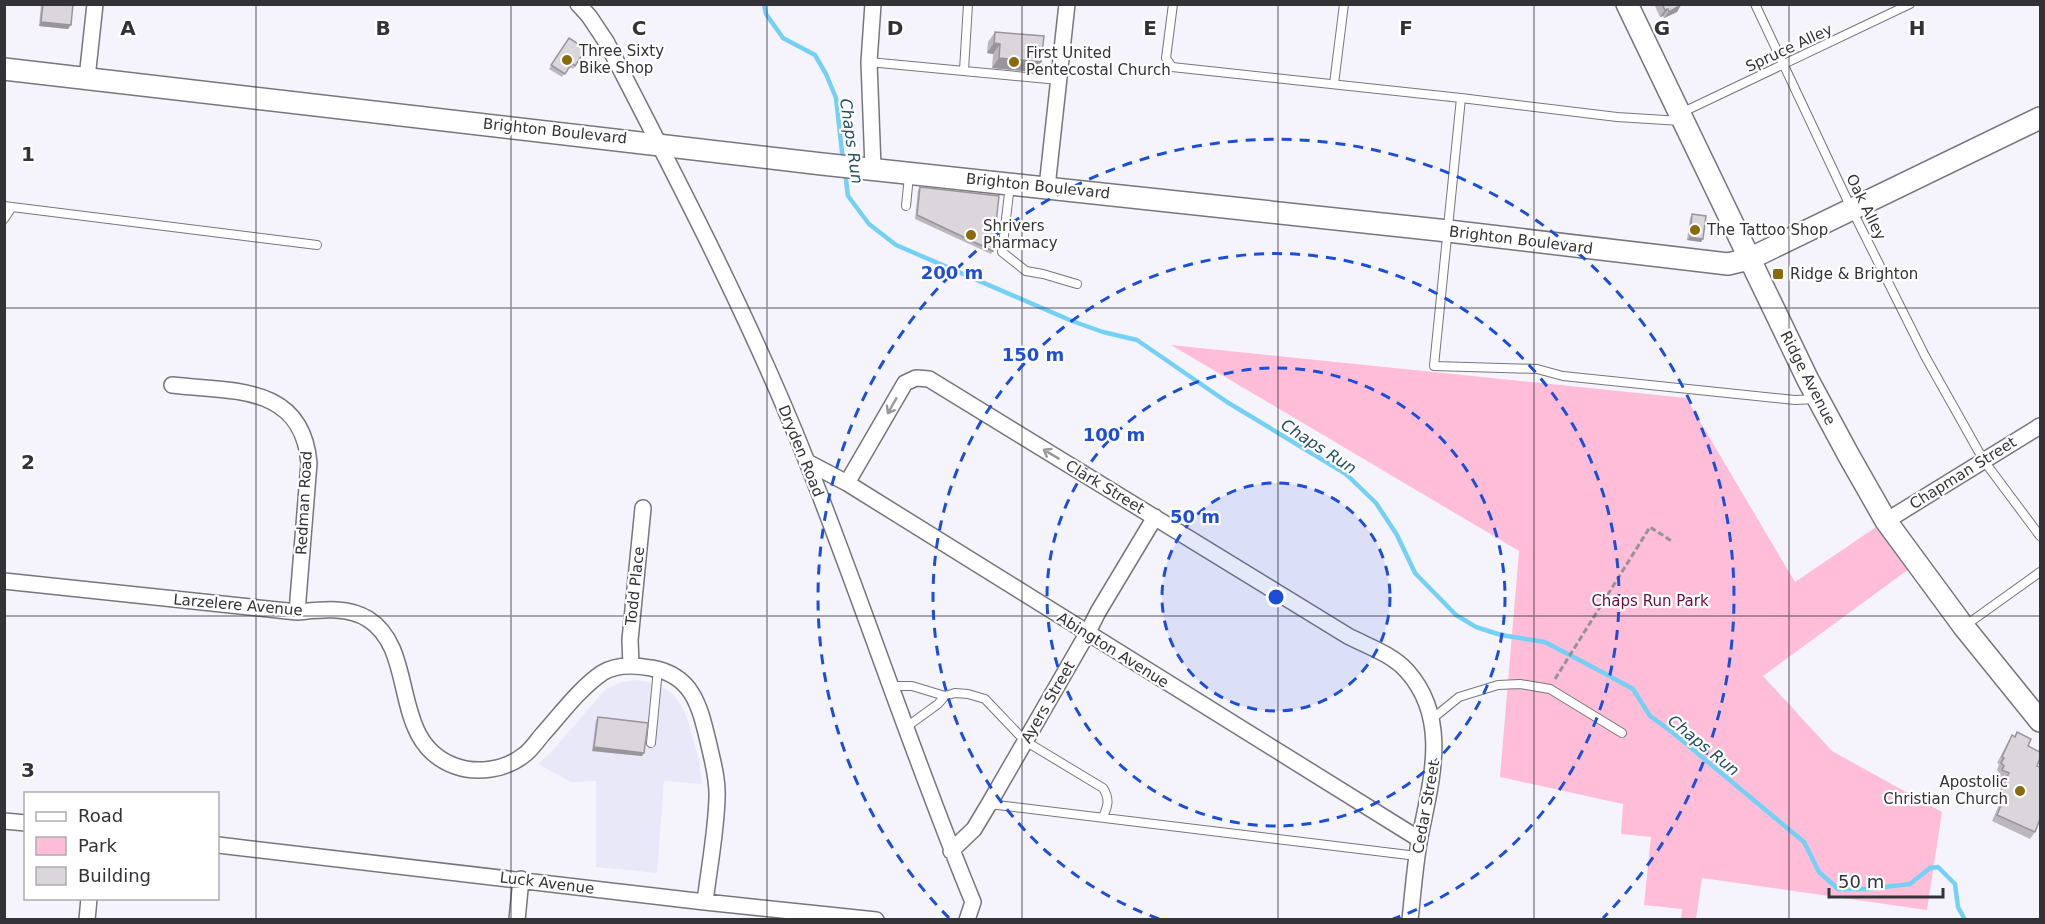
<svg xmlns="http://www.w3.org/2000/svg" width="2045" height="924" font-family="'DejaVu Sans',sans-serif">
	<style>
		.built { fill: #e9e8f8 }
		.green { fill: #ffbdd8 }
		.lines { fill: none; stroke-linecap: round; stroke-linejoin: round }
		.stream { stroke: #74d1f5; stroke-width: 4.5 }
		.lane-casing { stroke: #76767d; stroke-width: 10 }
		.street-casing { stroke: #76767d; stroke-width: 18 }
		.secondary-casing { stroke: #76767d; stroke-width: 24 }
		.path { stroke: #94939a; stroke-width: 3; stroke-dasharray: 6 3; stroke-linecap: butt }
		.lane { stroke: #fff; stroke-width: 8 }
		.street { stroke: #fff; stroke-width: 15 }
		.secondary { stroke: #fff; stroke-width: 21 }
		.wall { fill: #bcb7bd }
		.shaded-wall { fill: #99959a }
		.building { fill: #dbd5dc; stroke: #99959a; stroke-width: 1.5 }
		.oneway { stroke: #99989a }
		.grid { fill: none; stroke: #333236; stroke-width: 1.5; stroke-opacity: 0.55 }
		.ring { fill: none; stroke: #1d4ed8; stroke-width: 3; stroke-dasharray: 10 8 }
		.poi-dot { fill: #8a6a09; stroke: #fff; stroke-width: 2 }
		.labels { text-anchor: middle; stroke-width: 4.5; stroke-linejoin: round; paint-order: stroke }
		.street-label { font-size: 15px; fill: #333236; stroke: #fff }
		.poi-label { font-size: 15px; fill: #333236; stroke: #fff; text-anchor: start }
		.park-label { font-size: 15px; fill: #680b40; stroke: #fff }
		.water-label { font-size: 16px; font-style: italic; fill: #254e5e; stroke: #fff }
		.grid-label { font-size: 20px; text-anchor: middle; font-weight: bold; fill: #333236; stroke: #fff; stroke-width: 4.5; stroke-linejoin: round; paint-order: stroke }
		.centre { fill: #1d4ed8; stroke: #fff; stroke-width: 3 }
		.ring-label { font-size: 18px; text-anchor: middle; font-weight: bold; fill: #1d4ed8; stroke: #fff; stroke-width: 4.5; stroke-linejoin: round; paint-order: stroke }
	</style>
	<rect width="100%" height="100%" fill="#f5f4fd"/>
	<!-- built -->
	<path class="built" d="M635 680 648 682 661 687 673 694 682 707 688 721 699 760 702 784 664 781 657 873 596 867V781L571 782 538 764 552 751 606 689 622 682Z"/>
	<!-- green -->
	<path class="green" d="M1171 345 1686 398 1795 582 1876 527 1909 569 1763 676 1832 751 1942 812 1927 910 1702 878 1696 919H1681L1682 909 1644 905 1651 837 1621 834 1623 804 1500 777 1519 551Z"/>
	<g class="lines">
		<!-- stream -->
		<path class="stream" d="M764 4 766 14 783 38 815 55 826 74 836 98 843 161
			M845 172 848 196 869 224 896 245 1072 321 1103 332 1137 340 1227 402 1346 474 1376 503 1397 535 1415 573 1456 615 1476 627 1501 635 1545 642 1602 672 1633 689 1650 716 1672 732 1804 842 1819 872 1838 889H1867L1910 884 1930 868 1938 867 1955 884 1958 907 1965 920"/>
		<!-- lane casing -->
		<g class="lane-casing">
			<path id="lane" d="M1173 4 1166 58 1172 67 1461 98 1617 117 1681 121
				M1755 4 1852 210 1925 356 1984 461 2040 536
				M869 62 1059 80
				M964 70 968 4
				M1334 84 1344 4
				M1461 98 1434 366 1537 369 1563 376 1795 400 1817 399
				M1681 113 1910 4
				M1010 185 1002 252 1026 271 1043 274 1077 284
				M4 206 317 245
				M906 206 909 176
				M4 219 12 207
				M1966 625 2040 572
				M890 686H912L945 696 955 693 968 694 985 699 1025 741 1103 788C1110 799 1108 806 1103 817
				M1432 719 1459 697 1498 685 1520 684 1550 689 1622 733
				M905 728 938 704 945 696
				M651 743 658 669
				M989 804 1417 856"/>
		</g>
		<!-- street casing -->
		<g class="street-casing">
			<path id="street" d="M578 4 589 16 607 43C678 181 750 318 807 462 865 608 913 757 973 902L967 920
				M873 4 869 62 873 168
				M87 78 95 4
				M1047 187 1067 4
				M172 385C233 392 302 384 309 463L297 612
				M807 462 847 483 1419 839
				M847 483 905 383 916 378 929 379 1348 636C1367 646 1392 654 1407 671 1450 719 1431 781 1420 837 1415 864 1413 892 1410 920
				M1886 521 2040 426
				M4 581 297 612C320 610 347 606 368 619 419 651 388 742 455 766 477 774 505 770 524 755 531 750 536 742 542 735 561 714 579 689 602 673 616 664 635 665 651 668 694 675 700 708 709 745 713 763 718 780 717 798 716 833 709 868 705 902
				M631 665 630 640 643 508
				M4 821 26 823
				M218 845 705 902 876 920
				M951 851 974 829 989 804 1087 634 1098 612 1155 517
				M87 920 89 898
				M517 920 521 879"/>
		</g>
		<!-- secondary casing -->
		<g class="secondary-casing">
			<path id="secondary" d="M1627 4 1808 380 1849 456 1886 521 1964 627 2040 721
				M4 69 822 164 1448 231 1728 264 1749 259 2040 118"/>
		</g>
		<!-- path -->
		<path class="path" d="M1555 679 1650 527 1673 542"/>
		<!-- lane -->
		<use href="#lane" class="lane"/>
		<!-- street -->
		<use href="#street" class="street"/>
		<!-- secondary -->
		<use href="#secondary" class="secondary"/>
	</g>
	<!-- wall -->
	<path class="wall" d="M41 4H73L68 29 39 26Z
		M1654 4H1681L1677 12 1664 18 1663 16 1660 17Z
		M995 32 1041 62 1034 72 992 68 993 54 987 53 988 42Z
		M569 38 586 49 573 69 569 67 562 77 549 69Z
		M920 187 993 251 991 254 915 219 918 190Z
		M1692 214 1701 242 1687 240 1690 218Z
		M598 717 642 756 592 751 596 720Z
		M2017 732 2028 746 2037 766 2035 832 2030 839 1992 821 1999 805 1995 802 2005 780 1997 777 1999 773 1997 770 1999 764 1997 763 2008 742 2012 735 2014 736Z"/>
	<!-- shaded-wall -->
	<path class="shaded-wall" d="M1681 5 1677 12 1664 18 1669 12Z
		M1668 9 1663 16 1660 17 1665 10Z
		M41 22 71 25 68 29 39 26Z
		M994 43 1000 44 993 54 987 53Z
		M999 58 1041 62 1034 72 992 68Z
		M1690 237 1703 239 1701 242 1687 240Z
		M594 747 644 753 642 756 592 751Z"/>
	<!-- building -->
	<path class="building" d="M43 4H73L71 25 41 22Z
		M1662 4H1681V5L1669 12 1668 9 1665 10Z
		M995 32 1044 36 1041 62 999 58 1000 44 994 43Z
		M569 38 586 49 575 66 572 63 565 74 551 65Z
		M920 187 999 196 993 251 917 215Z
		M1692 214 1706 216 1703 239 1690 237Z
		M598 717 648 723 644 753 594 747Z
		M2017 732 2031 739 2028 746 2040 752V758L2037 766 2040 767V819L2035 832 1997 815 2004 798 1999 795 2009 773 2002 770 2004 766 2001 763 2004 758 2002 757 2012 735 2015 737Z"/>
	<!-- one-way arrows -->
	<defs><path id="oneway-shaft" d="M-6 0H5M1.5-3L5.5 0L1.5 3" fill="none" stroke-width="1.6" stroke-linecap="round" stroke-linejoin="round" transform="scale(1.5)"/></defs>
	<g class="oneway">
		<use href="#oneway-shaft" transform="translate(892 406) rotate(120)"/>
		<use href="#oneway-shaft" transform="translate(1051 454) rotate(-149)"/>
	</g>
	<!-- grid -->
	<path class="grid" d="M256 4V920M511 4V920M767 4V920M1022 4V920M1278 4V920M1534 4V920M1789 4V920M4 308H2040M4 616H2040"/>
	<!-- distance rings -->
	<circle cx="1276" cy="597" r="114" fill="#1d4ed8" fill-opacity=".12"/>
	<g class="ring">
		<circle cx="1276" cy="597" r="114"/>
		<circle cx="1276" cy="597" r="229"/>
		<path d="M1159 919A343 343 0 1 1 1393 919"/>
		<path d="M949 918A458 458 0 1 1 1603 918"/>
	</g>
	<!-- markers -->
	<g class="poi-dot">
		<circle cx="567" cy="60" r="6"/>
		<circle cx="1014" cy="62" r="6"/>
		<circle cx="1695" cy="230" r="6"/>
		<circle cx="971" cy="235" r="6"/>
		<rect x="1772" y="268" width="12" height="12" rx="3"/>
		<circle cx="2020" cy="791" r="6"/>
	</g>
	<g class="labels">
		<!-- street labels -->
		<g class="street-label">
			<text transform="translate(1789 48) rotate(-25)" y="5">Spruce Alley</text>
			<text transform="translate(555 131) rotate(6)" y="5">Brighton Boulevard</text>
			<text transform="translate(1038 186) rotate(6)" y="5">Brighton Boulevard</text>
			<text transform="translate(1866 207) rotate(64)" y="5">Oak Alley</text>
			<text transform="translate(1521 240) rotate(7)" y="5">Brighton Boulevard</text>
			<text transform="translate(1808 378) rotate(63)" y="5">Ridge Avenue</text>
			<text transform="translate(801 451) rotate(68)" y="5">Dryden Road</text>
			<text transform="translate(1963 473) rotate(-32)" y="5">Chapman Street</text>
			<text transform="translate(1105 487) rotate(31)" y="5">Clark Street</text>
			<text transform="translate(304 503) rotate(-87)" y="5">Redman Road</text>
			<text transform="translate(635 586) rotate(-84)" y="5">Todd Place</text>
			<text transform="translate(238 605) rotate(5)" y="5">Larzelere Avenue</text>
			<text transform="translate(1113 650) rotate(32)" y="5">Abington Avenue</text>
			<text transform="translate(1048 702) rotate(-60)" y="5">Ayers Street</text>
			<text transform="translate(1426 807) rotate(-80)" y="5">Cedar Street</text>
			<text transform="translate(547 883) rotate(7)" y="5">Luck Avenue</text>
		</g>
		<!-- poi labels -->
		<g class="poi-label">
			<text x="579" y="56">Three Sixty<tspan x="579" dy="17">Bike Shop</tspan></text>
			<text x="1026" y="58">First United<tspan x="1026" dy="17">Pentecostal Church</tspan></text>
			<text x="983" y="231">Shrivers<tspan x="983" dy="17">Pharmacy</tspan></text>
			<text x="1707" y="235">The Tattoo Shop</text>
			<text x="1790" y="279">Ridge &amp; Brighton</text>
			<text x="2008" y="787" text-anchor="end">Apostolic<tspan x="2008" dy="17">Christian Church</tspan></text>
		</g>
		<!-- park labels -->
		<g class="park-label">
			<text x="1650" y="606">Chaps Run Park</text>
		</g>
		<!-- water labels -->
		<g class="water-label">
			<text transform="translate(852 141) rotate(82)" y="6">Chaps Run</text>
			<text transform="translate(1319 446) rotate(33)" y="6">Chaps Run</text>
			<text transform="translate(1704 745) rotate(39)" y="6">Chaps Run</text>
		</g>
	</g>
	<g class="grid-label">
		<text x="128" y="35">A</text>
		<text x="383" y="35">B</text>
		<text x="639" y="35">C</text>
		<text x="895" y="35">D</text>
		<text x="1150" y="35">E</text>
		<text x="1406" y="35">F</text>
		<text x="1662" y="35">G</text>
		<text x="1917" y="35">H</text>
		<text x="28" y="161">1</text>
		<text x="28" y="469">2</text>
		<text x="28" y="777">3</text>
	</g>
	<circle cx="1276" cy="597" r="9" class="centre"/>
	<g class="ring-label">
		<text x="952" y="279">200 m</text>
		<text x="1033" y="361">150 m</text>
		<text x="1114" y="441">100 m</text>
		<text x="1195" y="523">50 m</text>
	</g>
	<!-- border -->
	<rect width="2045" height="924" fill="none" stroke="#333236" stroke-width="12"/>
	<!-- legend -->
	<rect x="24" y="792" width="195" height="108" fill="#ffffff" stroke="#adadaf" stroke-width="1.5"/>
	<rect x="36" y="812" width="30" height="9" fill="#ffffff" stroke="#adadaf" stroke-width="1.5"/>
	<text x="78" y="822" font-size="18" fill="#333236">Road</text>
	<rect x="36" y="837" width="30" height="18" fill="#ffbdd8" stroke="#adadaf" stroke-width="1.5"/>
	<text x="78" y="852" font-size="18" fill="#333236">Park</text>
	<rect x="36" y="867" width="30" height="18" fill="#dbd5dc" stroke="#adadaf" stroke-width="1.5"/>
	<text x="78" y="882" font-size="18" fill="#333236">Building</text>
	<!-- scale -->
	<path d="M1829 888v9h114v-9" fill="none" stroke="#333236" stroke-width="3"/>
	<text x="1838" y="888" font-size="18" fill="#333236" stroke="#ffffff" stroke-width="4.5" paint-order="stroke">50 m</text>
</svg>
